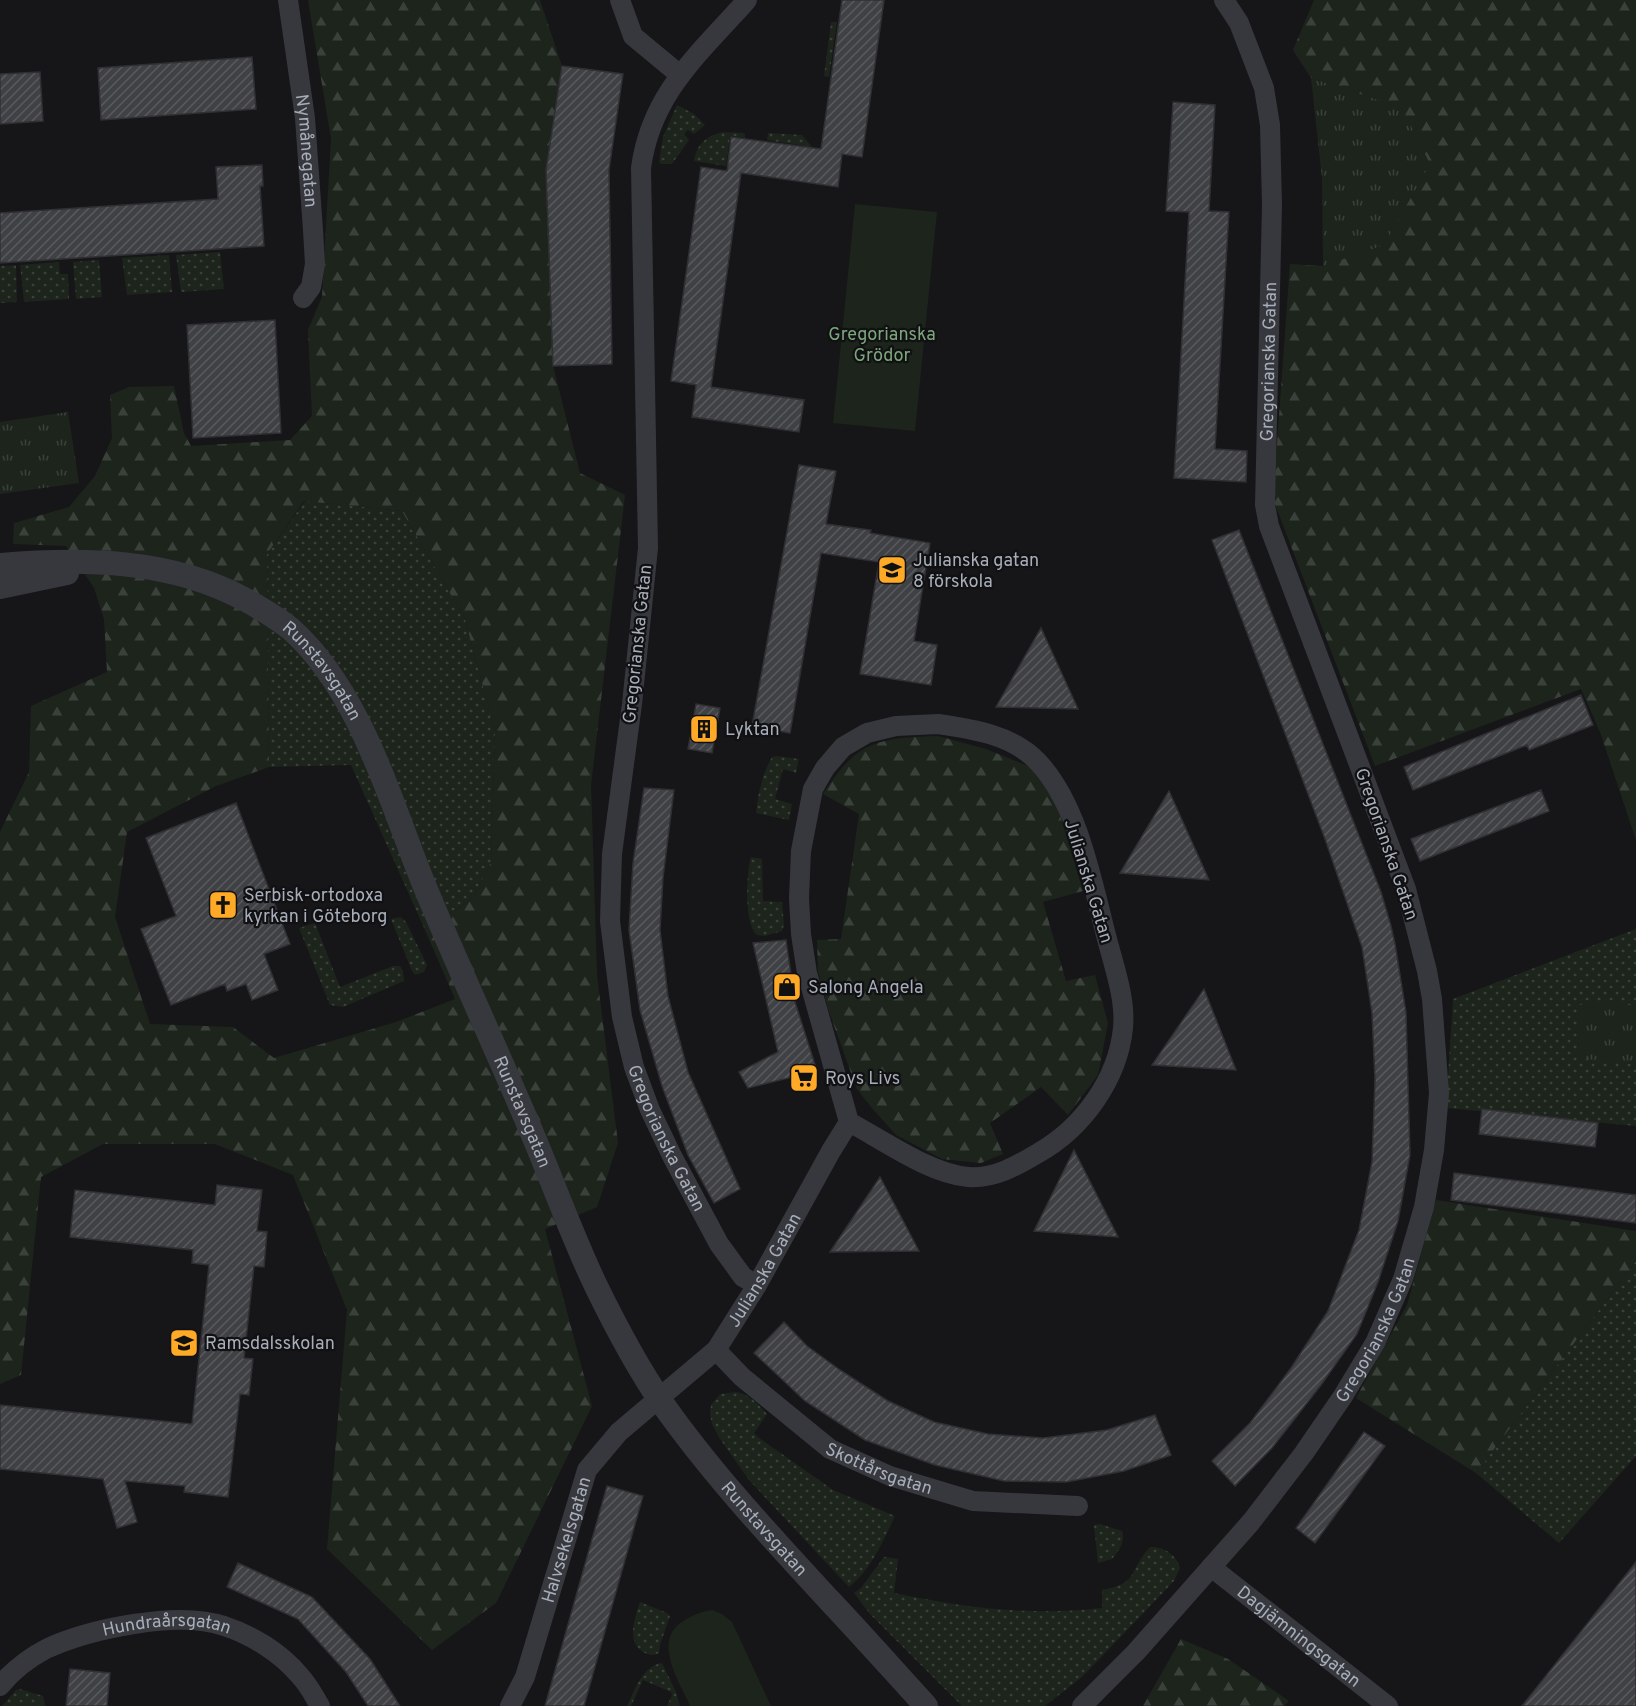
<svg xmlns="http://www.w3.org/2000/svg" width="1636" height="1706" font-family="Overpass,sans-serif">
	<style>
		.grass { fill: url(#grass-dots) }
		.forest { fill: url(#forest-firs); fill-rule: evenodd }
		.park { fill: url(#park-tufts) }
		.garden { fill: #1c241c }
		.building { fill: url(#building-hatch); stroke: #303034; stroke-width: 1.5 }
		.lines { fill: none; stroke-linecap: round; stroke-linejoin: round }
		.minor { stroke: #37383e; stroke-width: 20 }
		.tertiary { stroke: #37383e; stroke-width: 24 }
		.labels { text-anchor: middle; stroke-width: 4.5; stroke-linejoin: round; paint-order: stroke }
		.street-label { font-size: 18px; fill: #a7aeb9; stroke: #111113 }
		.park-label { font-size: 18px; fill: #7da67d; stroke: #111113 }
		.poi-label { font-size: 18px; fill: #a7aeb9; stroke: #111113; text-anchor: start }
	</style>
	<defs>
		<pattern id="grass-dots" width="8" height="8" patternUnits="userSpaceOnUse" patternTransform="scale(1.5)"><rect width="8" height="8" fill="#1c241c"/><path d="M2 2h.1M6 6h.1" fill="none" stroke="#3a413b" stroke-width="1.8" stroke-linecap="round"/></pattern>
		<pattern id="forest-firs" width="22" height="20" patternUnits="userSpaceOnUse" patternTransform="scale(1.5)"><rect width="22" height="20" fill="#1c241c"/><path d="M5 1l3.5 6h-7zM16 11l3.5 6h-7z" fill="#3a413b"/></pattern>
		<pattern id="park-tufts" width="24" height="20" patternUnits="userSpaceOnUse" patternTransform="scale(1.5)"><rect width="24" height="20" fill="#1c241c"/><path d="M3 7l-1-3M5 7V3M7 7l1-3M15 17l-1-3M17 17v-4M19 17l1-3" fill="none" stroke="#3a413b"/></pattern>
		<pattern id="building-hatch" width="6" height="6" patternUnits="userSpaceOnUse" patternTransform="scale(1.5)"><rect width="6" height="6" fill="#404145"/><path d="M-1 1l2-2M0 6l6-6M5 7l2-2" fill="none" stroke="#595a5e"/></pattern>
	</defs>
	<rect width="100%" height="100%" fill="#161618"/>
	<!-- grass -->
	<path class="grass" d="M831 22H837L829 77 824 76Z
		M677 105 694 114 705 125 694 134 688 130 684 134 689 140 672 164H661L659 162 663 137Z
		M722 132 744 133 745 135V138L730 136 726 166 694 161C697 143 706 137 722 132Z
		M768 133 802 135 812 147 767 140Z
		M220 252 224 289 181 292 176 255Z
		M169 255 172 292 127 295 122 258Z
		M99 260 102 297 76 299 73 262Z
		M59 262 60 274H68L69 299 24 302 20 265Z
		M16 265 17 302 0 303V266Z
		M305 501 402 511 465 619 495 732 491 862 473 898 425 930 351 765 269 767 267 554Z
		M777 756 799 759 796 773 783 769 775 799 792 804 789 820 756 813C758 794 762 774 772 757Z
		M751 857 762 859 763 901 782 902 784 925 782 931 765 936 757 935C744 925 746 873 751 857Z
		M401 917 406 922 427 965 424 972 415 975 412 971 391 919Z
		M315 923 340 987 393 966H400L403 971 404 981 343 1007 330 1005 299 928Z
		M1636 929V1126L1446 1108 1453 999Z
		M1636 1261V1456L1559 1543 1476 1473Z
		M736 1392C749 1394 758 1404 767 1414L754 1433 759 1438 833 1490 895 1516C883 1541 871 1570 849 1587L749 1480 720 1439 712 1424 710 1414 711 1405 720 1394Z
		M1100 1524 1122 1531C1126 1541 1118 1552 1112 1559L1098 1563 1094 1525Z
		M1150 1547C1163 1546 1177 1555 1180 1568L1174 1581 1083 1676 1045 1706H962L870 1614 854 1593 861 1588 884 1557 898 1559 894 1593C967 1608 1027 1616 1102 1608V1590C1141 1583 1128 1570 1150 1547Z
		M640 1602 667 1613 670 1616 660 1645 659 1653C653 1656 650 1655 645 1653 625 1643 635 1618 640 1602Z
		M662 1663 676 1692 680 1706H667L672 1695 671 1692 643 1680 631 1706H627C635 1690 642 1666 662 1663Z
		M20 1689 43 1696 45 1706H2L16 1690Z"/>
	<!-- forest -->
	<path class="forest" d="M308 0H540L562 66 546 170 553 366 580 473 625 495 591 785 597 975 618 1143 597 1207 545 1229 592 1406 496 1603 432 1650 327 1549 347 1310 293 1175 215 1144H103L41 1177 21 1375 0 1384V832L29 772 31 706 107 672 104 619 94 588 66 546 13 544 14 523 69 507 95 476 112 438 110 395 129 387 174 386 184 433 191 446 290 440 312 416 308 330 322 297 331 139ZM304 501 402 511 465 619 495 732 491 862 473 898 425 930 455 999 396 1022 274 1058 233 1027 150 1024 115 917 127 832 216 786 269 767 267 554Z
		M1314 0H1636V840L1600 732 1581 689 1375 766 1273 499 1290 264 1323 266 1401 108 1311 78 1293 50Z
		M938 736 986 749 1033 768 1054 795 1083 891 1043 902 1066 981 1095 975 1108 1023 1098 1075 1068 1115 1041 1087 990 1123 1003 1154 981 1163 942 1159 896 1135 871 1107 857 1089 828 1009 818 971 817 940 841 939 859 814 823 794C857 741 877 738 938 736Z
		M1436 1200 1636 1231V1261L1476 1473 1356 1398 1407 1305Z
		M1181 1639 1228 1659 1289 1701 1284 1706H1143Z"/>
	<!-- park -->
	<path class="park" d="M1311 78 1402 108 1430 164 1384 245 1323 266 1322 178Z
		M68 412 79 483 0 494V422Z
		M1612 1000 1636 1007V1062L1629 1064 1580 1058 1579 1005Z"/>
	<!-- garden -->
	<path class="garden" d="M855 204 937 212 915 431 833 423Z
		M712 1610 722 1614 732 1622 771 1706H690C680 1682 652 1642 682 1622 692 1615 700 1612 712 1610Z"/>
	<!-- building -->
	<path class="building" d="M842 0H884L862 157 842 154 838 187 741 173 711 387 804 400 799 432 692 417 696 385 671 381 701 167 727 171 731 137 821 149Z
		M252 57 256 109 101 120 98 68Z
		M562 66 623 74 609 170 612 364 553 366 546 170Z
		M40 72 43 121 0 124V74Z
		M1173 102 1215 105 1209 211 1229 212 1215 449 1247 451 1246 482 1174 478 1189 212 1166 211Z
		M262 165 263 186H260L264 246 0 263V213L218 199 216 167Z
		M275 320 281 433 193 438 187 325Z
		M799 465 836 471 826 524 871 530 870 533 930 543 914 641 937 645 931 685 860 674 879 562 821 553 790 733 752 726Z
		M1239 530 1381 892 1391 926 1395 944 1406 1012 1410 1155 1398 1221 1378 1282 1357 1334 1321 1385 1272 1448 1235 1486 1212 1461 1250 1423 1291 1368 1328 1311 1359 1230 1372 1162 1375 1080 1372 1013 1362 947 1325 839 1212 540Z
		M1041 628 1078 709 996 707Z
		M1581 695 1593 725 1529 750 1527 745 1413 790 1404 767Z
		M696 704 720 708 712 753 688 749Z
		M644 788 674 790 663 878 660 930 668 996 688 1072 740 1189 714 1203 688 1155 662 1086 640 1010 629 930 633 863Z
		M1541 790 1549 811 1420 861 1411 839Z
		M1169 791 1209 880 1120 873Z
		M236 803 290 944 264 954 278 990 252 1000 246 984 227 991 225 984 171 1005 141 929 176 916 146 838Z
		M786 940 795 1002 817 1071 748 1088 739 1072 778 1052 753 943Z
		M1204 989 1236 1070 1152 1065Z
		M1482 1109 1598 1123 1595 1147 1479 1134Z
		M1074 1150 1118 1237 1034 1231Z
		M1454 1173 1636 1195V1223L1451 1200Z
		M880 1177 919 1251 830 1252Z
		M217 1185 262 1190 257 1231 267 1232 264 1267 254 1266 244 1358 253 1359 249 1395 240 1394 228 1497 184 1492 185 1486 125 1481 137 1522 117 1528 103 1479 0 1469V1405L192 1424 209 1265 192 1263 193 1250 70 1237 75 1190 215 1205Z
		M784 1322 807 1346 840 1370 888 1401 934 1422 988 1434 1043 1438 1107 1430 1155 1415 1171 1455 1124 1471 1066 1482 1004 1481 935 1465 865 1440 805 1401 754 1353Z
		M1364 1432 1385 1446 1315 1543 1296 1528Z
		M607 1486 643 1496 584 1706H545Z
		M1636 1562V1706H1522Z
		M238 1563 312 1597 370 1659 400 1706H368L346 1672 298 1619 227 1587Z
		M70 1669 110 1673 107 1706H66Z"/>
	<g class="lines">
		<!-- minor -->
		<g class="minor">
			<path id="s1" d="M288 0 305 118 313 230 315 264 311 287 303 298"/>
			<path d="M620 0 633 36 680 75"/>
			<path id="s2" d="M747 0C700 53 651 93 641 168L648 548 632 704 612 854 610 921 622 1017 634 1067 650 1110 672 1156 719 1244 743 1277 757 1285"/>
			<path d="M938 724C973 729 1013 735 1038 762 1079 806 1092 882 1107 939 1114 966 1126 1000 1123 1028 1118 1079 1083 1127 1040 1152 1018 1165 995 1179 968 1177 930 1174 883 1140 849 1122L807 973 801 934 799 898 801 851 813 789 825 768 843 747 867 733 896 726Z"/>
			<path id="s3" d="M716 1350 742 1377 830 1449 890 1476 973 1501 1078 1506"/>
			<path id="s4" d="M1211 1567 1388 1706"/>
			<path id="s5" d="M0 1686C12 1671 29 1658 46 1649 89 1629 178 1610 224 1626 252 1635 281 1653 300 1676 308 1684 314 1696 320 1706"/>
			<path id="s6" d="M510 1706 525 1677 587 1470 619 1432 716 1350 757 1285 831 1151 849 1122"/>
			<path id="s7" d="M1082 1706 1136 1652 1251 1522 1304 1453 1343 1396 1375 1343 1403 1279 1424 1207 1434 1150 1439 1093 1432 999 1427 971 1406 889 1269 526 1265 505 1272 205 1270 125 1264 88 1239 23 1224 0"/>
		</g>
		<!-- tertiary -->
		<g class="tertiary">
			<path id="s8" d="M0 565C83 558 171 559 246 600 262 609 278 618 292 630 362 694 390 802 425 887 458 967 495 1046 529 1126 552 1179 571 1234 596 1286 615 1325 637 1367 662 1403 712 1474 771 1537 830 1601 862 1635 894 1671 926 1706"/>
			<path d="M0 587 67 573"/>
		</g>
	</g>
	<!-- icons -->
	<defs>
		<g id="school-square" transform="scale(1.5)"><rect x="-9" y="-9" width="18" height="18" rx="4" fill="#ffaa27" stroke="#111113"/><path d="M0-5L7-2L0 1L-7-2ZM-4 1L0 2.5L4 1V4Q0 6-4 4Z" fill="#111"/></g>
		<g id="building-square" transform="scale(1.5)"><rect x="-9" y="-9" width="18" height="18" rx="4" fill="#ffaa27" stroke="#111113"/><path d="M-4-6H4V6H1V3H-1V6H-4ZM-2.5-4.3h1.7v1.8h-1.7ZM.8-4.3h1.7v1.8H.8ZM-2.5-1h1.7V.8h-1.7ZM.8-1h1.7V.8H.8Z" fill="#111"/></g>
		<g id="church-square" transform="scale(1.5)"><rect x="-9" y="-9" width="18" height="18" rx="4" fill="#ffaa27" stroke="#111113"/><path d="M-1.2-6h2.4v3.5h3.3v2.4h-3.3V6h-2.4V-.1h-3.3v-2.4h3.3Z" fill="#111"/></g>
		<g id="shop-square" transform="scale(1.5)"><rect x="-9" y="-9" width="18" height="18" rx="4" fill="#ffaa27" stroke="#111113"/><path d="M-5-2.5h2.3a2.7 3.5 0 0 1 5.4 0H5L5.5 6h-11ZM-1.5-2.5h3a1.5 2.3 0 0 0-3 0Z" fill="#111"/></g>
		<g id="supermarket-square" transform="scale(1.5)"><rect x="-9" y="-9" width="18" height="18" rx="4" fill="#ffaa27" stroke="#111113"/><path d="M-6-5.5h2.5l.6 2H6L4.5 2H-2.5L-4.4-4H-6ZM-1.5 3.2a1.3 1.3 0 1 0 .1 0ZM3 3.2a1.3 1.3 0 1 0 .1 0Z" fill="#111"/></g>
	</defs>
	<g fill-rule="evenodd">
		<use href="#school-square" x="892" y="570"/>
		<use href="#building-square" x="704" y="729"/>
		<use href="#church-square" x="223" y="905"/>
		<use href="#shop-square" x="787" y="987"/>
		<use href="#supermarket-square" x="804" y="1078"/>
		<use href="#school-square" x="184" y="1343"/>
	</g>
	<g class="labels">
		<!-- street labels -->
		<g class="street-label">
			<text dy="6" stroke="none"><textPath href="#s1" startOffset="152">Nymånegatan</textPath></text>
			<text dy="6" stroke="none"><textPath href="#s7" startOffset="1488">Gregorianska Gatan</textPath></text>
			<text transform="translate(637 644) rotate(-84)" y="6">Gregorianska Gatan</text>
			<text dy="6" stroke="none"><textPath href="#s8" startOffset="358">Runstavsgatan</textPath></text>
			<text transform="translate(1387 844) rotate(71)" y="6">Gregorianska Gatan</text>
			<text transform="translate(1089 881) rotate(73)" y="6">Julianska Gatan</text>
			<text dy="6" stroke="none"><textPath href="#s8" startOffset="844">Runstavsgatan</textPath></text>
			<text dy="6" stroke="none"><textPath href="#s2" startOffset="1184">Gregorianska Gatan</textPath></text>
			<text dy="6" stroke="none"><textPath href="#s6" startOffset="519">Julianska Gatan</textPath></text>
			<text dy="6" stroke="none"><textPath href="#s7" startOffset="480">Gregorianska Gatan</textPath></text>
			<text dy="6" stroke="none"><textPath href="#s3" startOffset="204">Skottårsgatan</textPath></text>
			<text dy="6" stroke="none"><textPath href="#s8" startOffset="1330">Runstavsgatan</textPath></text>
			<text dy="6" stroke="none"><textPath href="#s6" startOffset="176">Halvsekelsgatan</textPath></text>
			<text dy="6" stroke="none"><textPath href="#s5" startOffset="184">Hundraårsgatan</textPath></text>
			<text dy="6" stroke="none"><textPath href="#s4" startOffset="112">Dagjämningsgatan</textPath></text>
		</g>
		<!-- park labels -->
		<g class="park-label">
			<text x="882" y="340">Gregorianska<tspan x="882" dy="21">Grödor</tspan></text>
		</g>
		<!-- poi labels -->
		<g class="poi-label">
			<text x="913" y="566">Julianska gatan<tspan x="913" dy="21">8 förskola</tspan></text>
			<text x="725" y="735">Lyktan</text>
			<text x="244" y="901">Serbisk-ortodoxa<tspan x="244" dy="21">kyrkan i Göteborg</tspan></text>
			<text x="808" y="993">Salong Angela</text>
			<text x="825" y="1084">Roys Livs</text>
			<text x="205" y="1349">Ramsdalsskolan</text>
		</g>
	</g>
</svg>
